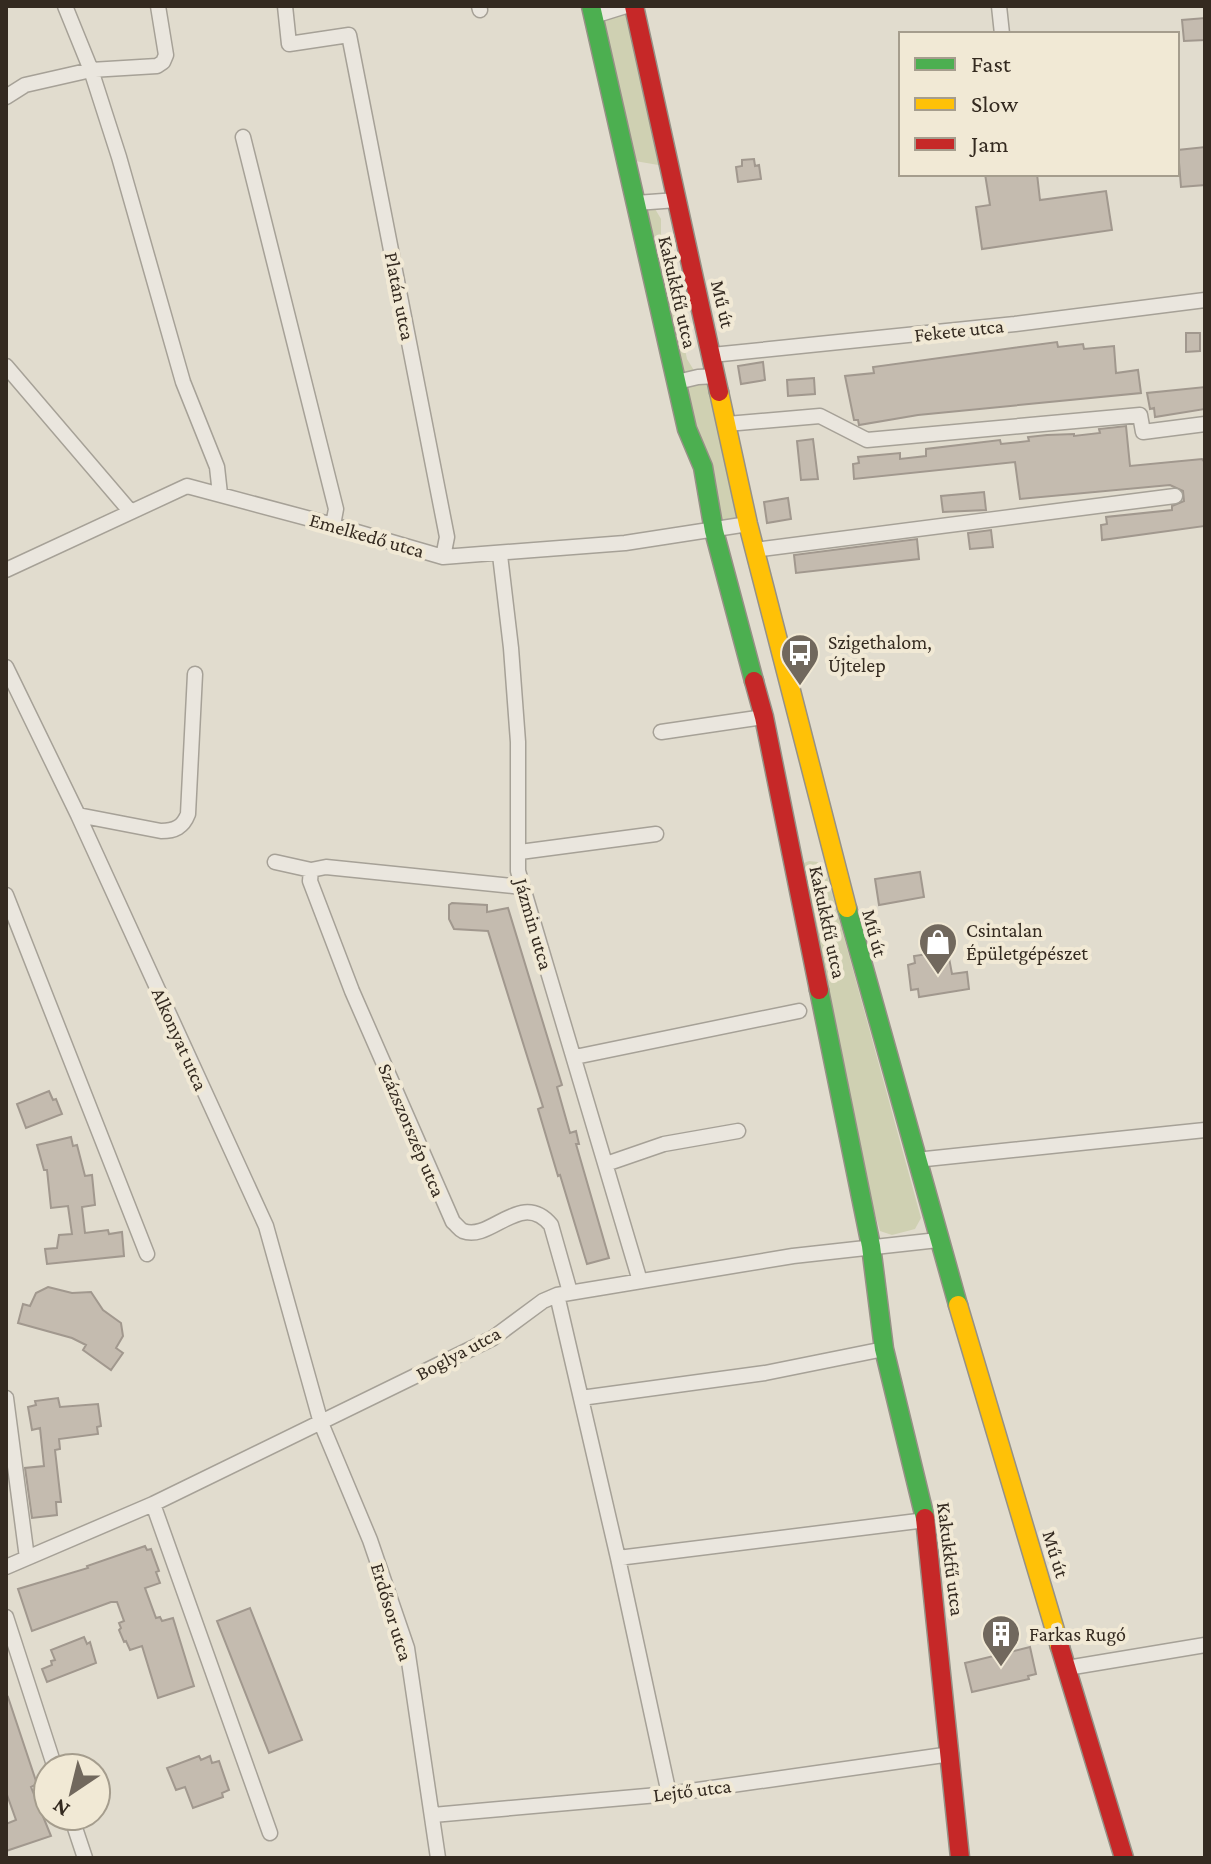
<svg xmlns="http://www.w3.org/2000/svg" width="1211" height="1864" font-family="'Crimson Pro',serif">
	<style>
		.green { fill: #cfd0b2 }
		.building { fill: #c4bbaf; stroke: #a1988e; stroke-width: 2 }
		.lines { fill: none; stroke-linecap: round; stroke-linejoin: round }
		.street-casing { stroke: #a6a197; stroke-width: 17 }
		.fast-casing { stroke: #969186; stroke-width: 21 }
		.slow-casing { stroke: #969186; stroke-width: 21 }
		.jam-casing { stroke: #969186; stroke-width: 21 }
		.street { stroke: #eae6de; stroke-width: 14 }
		.fast { stroke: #4caf50; stroke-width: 18 }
		.slow { stroke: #ffc107; stroke-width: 18 }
		.jam { stroke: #c62828; stroke-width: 18 }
		.labels { text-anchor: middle; stroke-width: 8; stroke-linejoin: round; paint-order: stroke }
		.street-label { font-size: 20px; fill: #342a20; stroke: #f1e9d5 }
		.poi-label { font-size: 20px; fill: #342a20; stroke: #f1e9d5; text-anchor: start }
	</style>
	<rect width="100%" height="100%" fill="#e1dcce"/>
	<!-- green -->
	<path class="green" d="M592 6H634L670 167 635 161Z
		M644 206 654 207 661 219V237L687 359 698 377 706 380 748 524 714 531Z
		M809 861 818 862 827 875 921 1218 915 1229 892 1235 880 1231 862 1169 801 864Z"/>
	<!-- building -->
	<path class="building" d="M1205 18V40L1184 41 1182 20Z
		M1205 147V185L1181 187 1178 150Z
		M754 159 755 166 759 165 761 179 738 182 736 167 742 166V160Z
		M985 174H1037L1040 200 1106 191 1112 230 982 249 976 207 990 205Z
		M1186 333H1200V351L1186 352Z
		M1057 342 1058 347 1083 344 1084 349 1114 346 1116 373 1138 370 1141 393 918 415 859 425 858 420H854L845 376 874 373 873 367Z
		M763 362 765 380 741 384 738 366Z
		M814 378 815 394 788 396 787 380Z
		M1205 387V409L1155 417 1154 408 1150 409 1147 393Z
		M1126 426 1130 466 1202 459 1205 463V526L1102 540 1101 525 1107 524 1106 517 1172 510V506L1184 501 1183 491 1170 485 1020 499 1015 462 854 479 853 464 859 463 858 457 900 453V459L926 456V449L1000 440 1001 444 1029 441 1028 437 1047 435 1074 434V436L1100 433 1099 429Z
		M813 439 818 479 801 480 797 441Z
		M984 492 986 510 943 512 941 496Z
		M788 498 791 519 767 523 764 502Z
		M991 530 993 547 970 549 968 533Z
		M917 539 919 559 796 573 794 555Z
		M920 872 924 897 879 905 875 879Z
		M452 903 487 905V912L508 908 562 1085 557 1087 570 1133 576 1131 579 1144H576L609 1258 587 1264 560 1175 558 1176 538 1109 543 1107 488 931 454 929 449 919V905Z
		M941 952 942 959 949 958 952 974 967 972 969 989 919 997 918 989 911 990 908 965 915 963 914 956Z
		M49 1091 53 1100 56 1099 62 1114 26 1128 17 1104Z
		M71 1137 73 1146 77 1145 85 1176 92 1175 95 1205 82 1207 85 1233 108 1230 109 1234 122 1232 124 1256 47 1264 45 1249 57 1248 59 1235 72 1234 68 1206 51 1208 47 1170H44L37 1145Z
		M48 1287 72 1293 91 1292 103 1310 121 1323 123 1336 116 1348 123 1353 111 1370 83 1350 86 1345 72 1338 18 1323 23 1304 30 1306 36 1293Z
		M58 1398 60 1407 98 1404 101 1426 97 1427 98 1434 59 1439 60 1449 55 1450 61 1502H56L57 1515 32 1518 25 1468 44 1466 40 1428 32 1430 28 1407 36 1405 35 1401Z
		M145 1546 147 1550 151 1549 159 1571 156 1572 160 1583 145 1588 156 1618 160 1617 162 1621 173 1618 194 1686 158 1698 142 1646 130 1650 126 1641 124 1642 119 1630 121 1628 119 1623 124 1621 117 1602H111L32 1631 18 1589 88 1568 87 1566Z
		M250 1608 302 1740 269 1753 217 1621Z
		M84 1637 87 1644 90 1642 96 1663 47 1682 42 1669 52 1665 51 1661 55 1660 51 1650Z
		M1030 1647 1036 1674 1028 1676 1029 1679 972 1692 965 1663Z
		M8 1697 37 1784 31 1787 51 1836 6 1851V1824L16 1820 6 1792V1698Z
		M199 1756 201 1760 210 1756 212 1763 219 1761 229 1790 222 1793 223 1797 193 1808 185 1787 176 1790 167 1768Z"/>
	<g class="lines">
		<!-- street casing -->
		<g class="street-casing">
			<path id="street" d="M65 6 91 70 119 157 183 382 217 467 220 494
				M285 6 289 44 349 35 447 537 443 557
				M479 6 480 10
				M999 6 1002 34
				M594 16 626 6
				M6 97 25 85 91 70 157 66 163 62 166 55 158 6
				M243 137 336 509 333 525
				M636 203 677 200
				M712 355 1015 324 1205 300
				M6 366 130 511
				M677 382 698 377 716 376
				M727 424 820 416 867 440 1140 415 1143 432 1205 424
				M754 550 1175 496
				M500 555 511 648 518 742V871L640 1281
				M6 570 187 486 333 525 443 557 625 543 748 524
				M6 667 78 815 266 1226 321 1423 370 1540 407 1648 438 1858
				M661 732 764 717
				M78 815 161 831C175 831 183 827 188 814L195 674
				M520 852 656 834
				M275 862 311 870 326 867 522 887
				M311 870 310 881 352 991 453 1222C457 1225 459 1229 463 1231 491 1242 521 1189 551 1225L570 1292
				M6 895 147 1254
				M575 1057 799 1011
				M916 1160 1205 1130
				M606 1164 664 1144 738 1131
				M557 1295 618 1558 669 1794
				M6 1398 27 1558
				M581 1398 765 1373 884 1349
				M153 1504 270 1833
				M618 1558 926 1520
				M6 1567 153 1504 493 1338 543 1301 557 1295 793 1256 938 1240
				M6 1617 55 1768
				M1067 1668 1205 1645
				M433 1815 669 1794 951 1754
				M71 1816 85 1858"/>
		</g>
		<!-- fast casing -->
		<g class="fast-casing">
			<path id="fast" d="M591 6 687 429 703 467 714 531 754 681
				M847 908 958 1305
				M819 990 871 1246 884 1349 925 1518"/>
		</g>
		<!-- slow casing -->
		<g class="slow-casing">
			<path id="slow" d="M719 392 748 524 847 908
				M958 1305 1060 1647"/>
		</g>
		<!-- jam casing -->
		<g class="jam-casing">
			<path id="jam" d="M634 6 719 392
				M754 681 764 717 819 990
				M925 1518 960 1858
				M1060 1647 1124 1858"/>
		</g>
		<!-- street -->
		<use href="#street" class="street"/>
		<!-- fast -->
		<use href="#fast" class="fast"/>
		<!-- slow -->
		<use href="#slow" class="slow"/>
		<!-- jam -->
		<use href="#jam" class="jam"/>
	</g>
	<!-- icons -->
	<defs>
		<g id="bus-pin" transform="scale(2)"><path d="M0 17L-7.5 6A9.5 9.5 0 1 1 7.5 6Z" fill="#71685d" stroke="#f1e9d5"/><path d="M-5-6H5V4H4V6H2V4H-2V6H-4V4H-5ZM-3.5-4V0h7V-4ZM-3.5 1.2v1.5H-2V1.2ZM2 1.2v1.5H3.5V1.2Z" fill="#fff"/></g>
		<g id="shop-pin" transform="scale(2)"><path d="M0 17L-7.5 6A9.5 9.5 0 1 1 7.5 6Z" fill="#71685d" stroke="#f1e9d5"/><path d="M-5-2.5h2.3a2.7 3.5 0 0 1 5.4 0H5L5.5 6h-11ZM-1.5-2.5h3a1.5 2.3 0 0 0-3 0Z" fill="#fff"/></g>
		<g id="building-pin" transform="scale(2)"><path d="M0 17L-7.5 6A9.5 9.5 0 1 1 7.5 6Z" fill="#71685d" stroke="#f1e9d5"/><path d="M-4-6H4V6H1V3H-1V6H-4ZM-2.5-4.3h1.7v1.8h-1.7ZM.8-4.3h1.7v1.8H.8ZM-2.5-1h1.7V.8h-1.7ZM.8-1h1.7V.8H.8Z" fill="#fff"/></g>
	</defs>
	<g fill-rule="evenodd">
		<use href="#bus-pin" x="800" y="653"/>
		<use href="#shop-pin" x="938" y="942"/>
		<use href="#building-pin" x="1001" y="1634"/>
	</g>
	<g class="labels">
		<!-- street labels -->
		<g class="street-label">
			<text transform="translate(678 292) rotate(77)" y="7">Kakukkfű utca</text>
			<text transform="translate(400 296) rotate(79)" y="7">Platán utca</text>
			<text transform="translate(723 304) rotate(77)" y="7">Mű út</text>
			<text transform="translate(959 330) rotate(-6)" y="7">Fekete utca</text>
			<text transform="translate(367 535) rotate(16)" y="7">Emelkedő utca</text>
			<text transform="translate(828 922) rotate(78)" y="7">Kakukkfű utca</text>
			<text transform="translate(534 924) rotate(74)" y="7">Jázmin utca</text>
			<text transform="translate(875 933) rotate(75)" y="7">Mű út</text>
			<text transform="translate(180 1039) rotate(66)" y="7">Alkonyat utca</text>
			<text transform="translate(412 1130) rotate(67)" y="7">Százszorszép utca</text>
			<text transform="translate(458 1353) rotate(-28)" y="7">Boglya utca</text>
			<text transform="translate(1056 1554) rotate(73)" y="7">Mű út</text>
			<text transform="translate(951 1559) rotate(83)" y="7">Kakukkfű utca</text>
			<text transform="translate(392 1612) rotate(73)" y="7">Erdősor utca</text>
			<text transform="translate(692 1790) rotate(-7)" y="7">Lejtő utca</text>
		</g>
		<!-- poi labels -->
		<g class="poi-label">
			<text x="828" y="649">Szigethalom,<tspan x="828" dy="23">Újtelep</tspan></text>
			<text x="966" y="937">Csintalan<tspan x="966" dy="23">Épületgépészet</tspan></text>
			<text x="1029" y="1641">Farkas Rugó</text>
		</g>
	</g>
	<!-- border -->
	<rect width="1211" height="1864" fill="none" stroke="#342a20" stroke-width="16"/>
	<!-- legend -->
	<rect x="899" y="32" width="280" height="144" fill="#f1e9d5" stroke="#a59d8d" stroke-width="2"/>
	<rect x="915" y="58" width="40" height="12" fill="#4caf50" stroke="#a59d8d" stroke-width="2"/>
	<text x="971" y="72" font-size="24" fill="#342a20">Fast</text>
	<rect x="915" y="98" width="40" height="12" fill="#ffc107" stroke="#a59d8d" stroke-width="2"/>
	<text x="971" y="112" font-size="24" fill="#342a20">Slow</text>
	<rect x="915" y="138" width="40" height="12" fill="#c62828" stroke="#a59d8d" stroke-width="2"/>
	<text x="971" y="152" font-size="24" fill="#342a20">Jam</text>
	<!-- north arrow -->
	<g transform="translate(72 1792) rotate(215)"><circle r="38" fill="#f1e9d5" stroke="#a59d8d" stroke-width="2"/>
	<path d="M0-6L14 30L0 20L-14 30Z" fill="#71685d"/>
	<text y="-12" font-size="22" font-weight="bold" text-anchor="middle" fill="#342a20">N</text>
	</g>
</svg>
